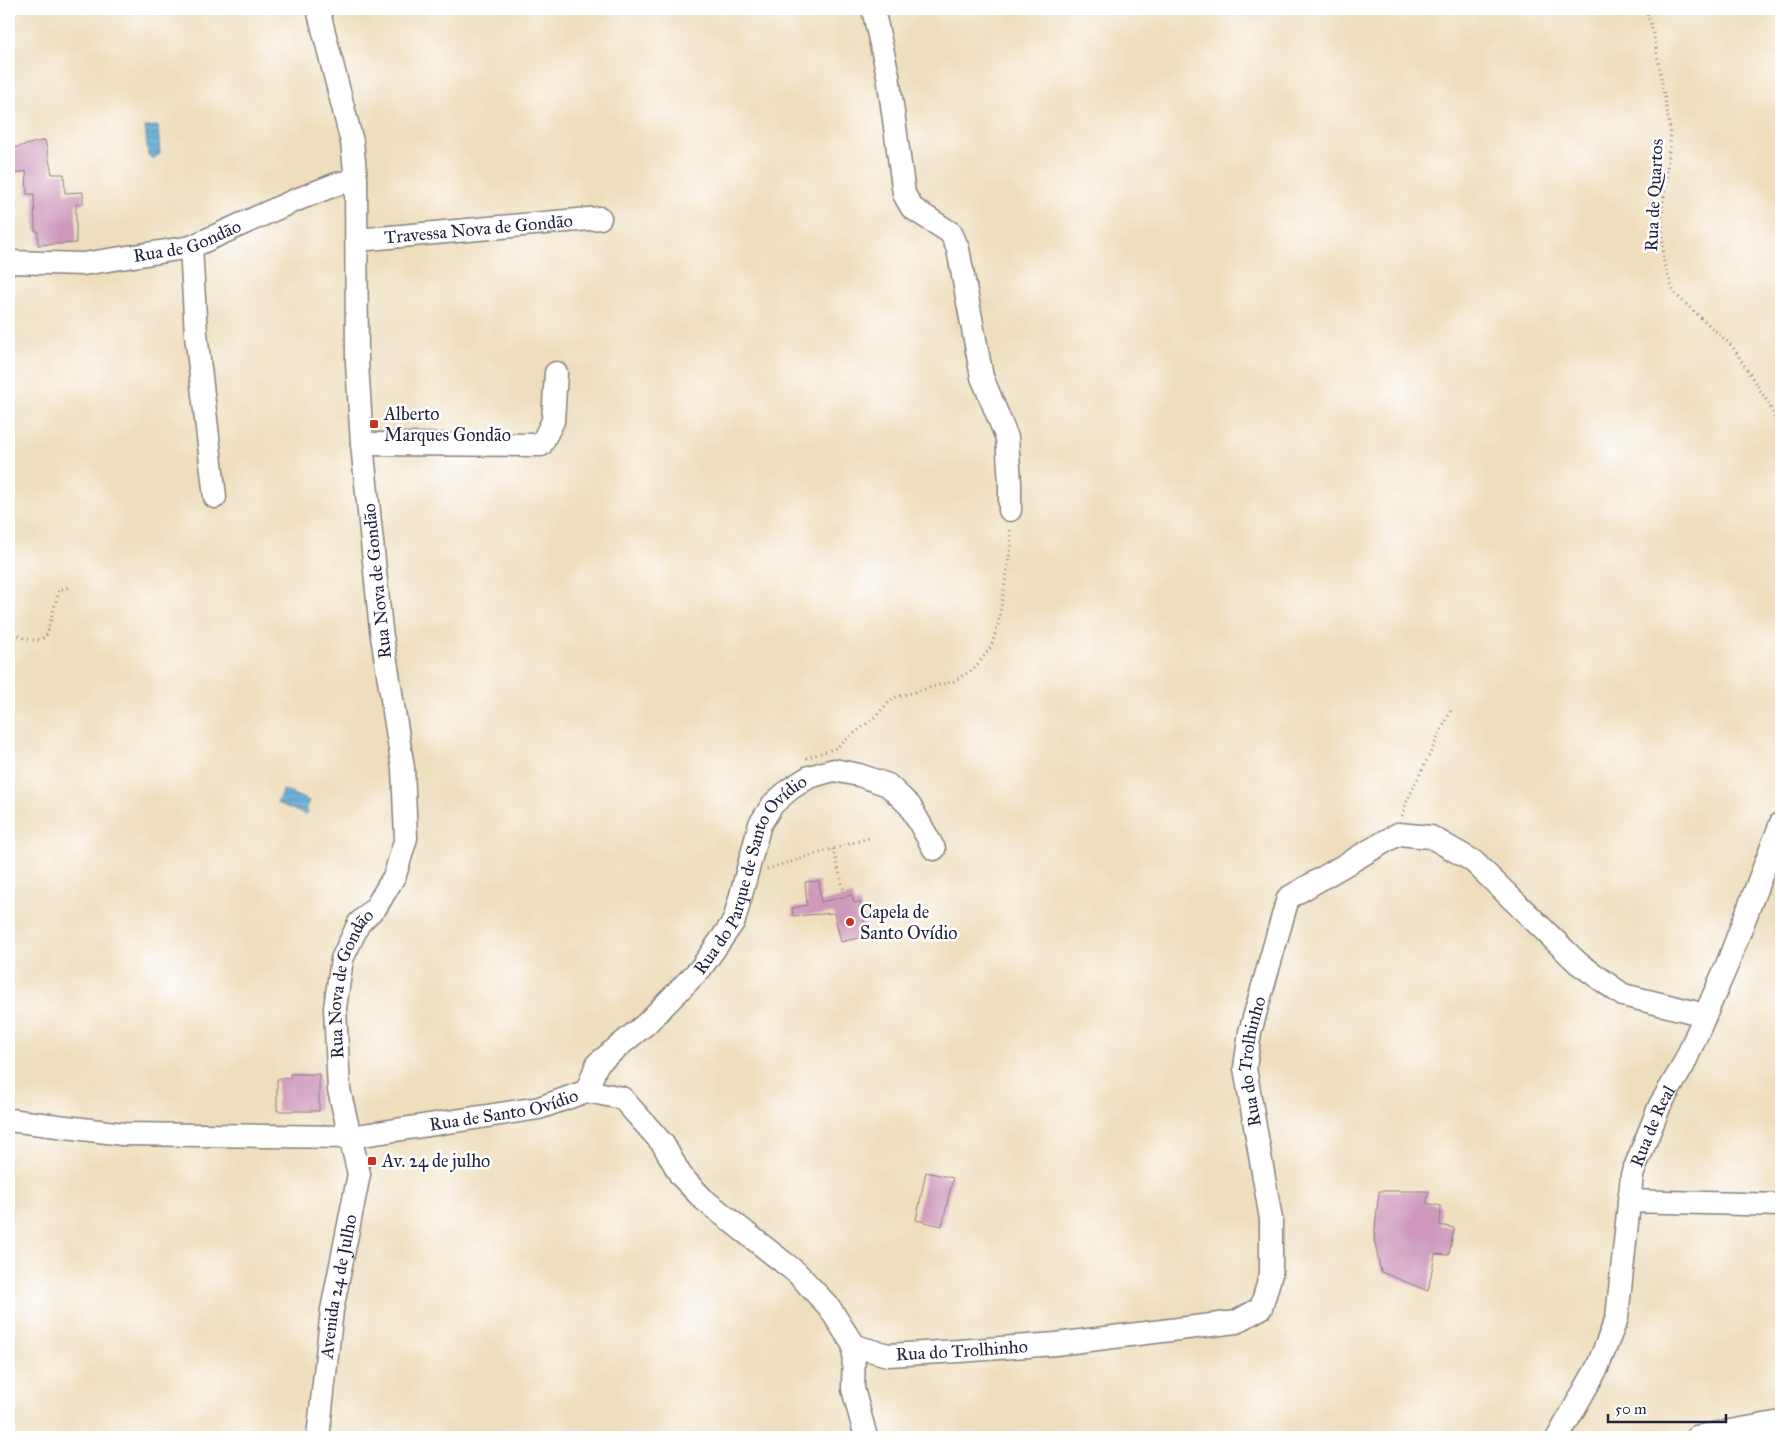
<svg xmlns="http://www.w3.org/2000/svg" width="1790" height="1446" font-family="'IM FELL Great Primer',serif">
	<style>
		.water { fill: url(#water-rules); stroke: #3e6587 }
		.building { fill: #ce97bb }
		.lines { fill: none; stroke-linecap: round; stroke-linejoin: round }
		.minor-casing { stroke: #88807c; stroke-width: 25 }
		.path { stroke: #88807c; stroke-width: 3; stroke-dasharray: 1 4; stroke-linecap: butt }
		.minor { stroke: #fff; stroke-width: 22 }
		.poi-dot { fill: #c8321e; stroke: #fff; stroke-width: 2 }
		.labels { text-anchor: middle; stroke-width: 5; stroke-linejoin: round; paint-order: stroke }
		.street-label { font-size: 18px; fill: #22223b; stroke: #fff }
		.poi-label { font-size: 18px; fill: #22223b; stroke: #fff; text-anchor: start }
	</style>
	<defs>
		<pattern id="water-rules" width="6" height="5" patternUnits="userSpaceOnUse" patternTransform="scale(1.25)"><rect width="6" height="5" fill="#5aa8d3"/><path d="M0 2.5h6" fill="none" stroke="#4a88ac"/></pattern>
	</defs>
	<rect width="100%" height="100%" fill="#fff"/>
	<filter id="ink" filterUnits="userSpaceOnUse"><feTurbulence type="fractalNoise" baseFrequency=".02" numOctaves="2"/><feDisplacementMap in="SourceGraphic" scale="10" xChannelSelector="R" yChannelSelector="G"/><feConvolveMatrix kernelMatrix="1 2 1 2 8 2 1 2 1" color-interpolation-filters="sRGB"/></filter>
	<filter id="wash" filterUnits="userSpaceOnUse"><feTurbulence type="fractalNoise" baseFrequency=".0096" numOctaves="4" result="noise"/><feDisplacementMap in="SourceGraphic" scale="20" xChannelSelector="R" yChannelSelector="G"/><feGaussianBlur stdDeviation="1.12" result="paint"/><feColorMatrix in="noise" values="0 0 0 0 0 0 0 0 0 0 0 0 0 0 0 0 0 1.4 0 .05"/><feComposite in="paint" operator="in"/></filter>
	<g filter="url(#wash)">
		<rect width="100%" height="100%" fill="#efdebd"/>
		<!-- water -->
		<path class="water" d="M158 126 160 154 153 159 148 155 145 127Z
			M283 790 309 801 305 809 308 812 306 815 277 803Z"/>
		<g id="blocks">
			<!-- building -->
			<path class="building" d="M45 140 52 174H64L65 193 83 192V204H76V243L38 245V231H35L34 194H27L26 171 9 175V149Z
				M819 881 821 902 852 895 854 903 860 902 867 936 841 942 834 913 793 916 792 908 807 905 805 882Z
				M290 1074H319V1111H277V1079L290 1078Z
				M926 1172 953 1178 942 1226 916 1220Z
				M1379 1191H1429L1426 1203 1441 1206 1440 1225 1454 1228 1449 1255 1435 1254 1428 1291 1381 1272 1374 1239Z"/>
		</g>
	</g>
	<g filter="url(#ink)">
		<use href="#blocks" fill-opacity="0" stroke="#88807c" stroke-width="1"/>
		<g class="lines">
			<!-- minor casing -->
			<g class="minor-casing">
				<g id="minor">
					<path d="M873 9 888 75 904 194 912 208 951 233 958 249 982 377 1007 438 1010 483V510"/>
					<path id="s1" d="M357 240 600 218"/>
					<path d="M191 247 196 334 215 497"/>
					<path id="s2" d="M9 262 83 264 191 247 291 202 337 184 356 180"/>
					<path d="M362 444 541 445 553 421 556 373"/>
					<path id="s3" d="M587 1091 597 1064 646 1024 701 968 734 921 760 824 773 804 790 789 809 777 834 770 859 775 888 785 910 806 934 849"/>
					<path id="s4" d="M9 1120 123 1134 350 1137 539 1108 587 1091 622 1098 663 1144 681 1176 703 1199 797 1273 829 1307 854 1346 853 1389 866 1437"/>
					<path d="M1629 1201 1781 1205"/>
					<path id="s5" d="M854 1346 888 1355 959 1351 1056 1344 1236 1322 1261 1308 1271 1274V1219L1245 1068 1250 1032 1288 898 1398 834 1431 837 1473 861 1578 963 1623 995 1705 1015"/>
					<path id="s6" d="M318 1437 332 1310 359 1174 339 1090 335 1008 342 959 359 923 376 907 395 875 406 838 403 768 381 630 362 444 357 362 356 180 352 142 318 9"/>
					<path id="s7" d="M1558 1437 1597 1368 1617 1318 1632 1175 1660 1105 1683 1066 1727 965 1781 823"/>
					<path d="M1696 1437 1781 1422"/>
				</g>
			</g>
			<!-- path -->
			<path class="path" d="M1646 9 1654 36 1671 134 1662 214 1664 264 1674 293 1732 346 1770 406 1781 436
				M9 632C21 636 38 647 47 634L59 590 69 587
				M806 758 836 748 875 717 893 698 954 681 974 669 991 647 998 625 1011 546 1010 528
				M1402 816 1406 803 1452 708
				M833 849 844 891
				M767 869 872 837"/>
			<!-- minor -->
			<use href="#minor" class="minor"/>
		</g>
	</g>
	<!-- markers -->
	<g class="poi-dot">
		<rect x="369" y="419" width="10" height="10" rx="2.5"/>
		<circle cx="850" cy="922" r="5"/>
		<rect x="367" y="1156" width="10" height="10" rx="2.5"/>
	</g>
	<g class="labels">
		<!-- street labels -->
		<g class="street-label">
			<text transform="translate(1654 195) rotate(-87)" y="6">Rua de Quartos</text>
			<text dy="6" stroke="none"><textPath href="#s1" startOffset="122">Travessa Nova de Gondão</textPath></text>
			<text dy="6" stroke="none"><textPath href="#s2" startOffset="181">Rua de Gondão</textPath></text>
			<text transform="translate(377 581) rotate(-96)" y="6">Rua Nova de Gondão</text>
			<text dy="6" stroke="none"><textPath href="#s3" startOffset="279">Rua do Parque de Santo Ovídio</textPath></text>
			<text dy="6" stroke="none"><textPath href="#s6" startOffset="462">Rua Nova de Gondão</textPath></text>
			<text dy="6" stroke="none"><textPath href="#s5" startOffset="664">Rua do Trolhinho</textPath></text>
			<text dy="6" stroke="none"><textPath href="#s4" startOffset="498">Rua de Santo Ovídio</textPath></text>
			<text dy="6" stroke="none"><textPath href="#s7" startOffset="330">Rua de Real</textPath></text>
			<text dy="6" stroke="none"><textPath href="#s6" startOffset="152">Avenida 24 de Julho</textPath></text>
			<text dy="6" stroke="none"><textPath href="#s5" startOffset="109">Rua do Trolhinho</textPath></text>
		</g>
		<!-- poi labels -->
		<g class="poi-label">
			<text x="384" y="420">Alberto<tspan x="384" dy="21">Marques Gondão</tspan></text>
			<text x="860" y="918">Capela de<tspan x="860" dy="21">Santo Ovídio</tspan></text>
			<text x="382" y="1167">Av. 24 de julho</text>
		</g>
	</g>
	<!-- margin -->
	<rect width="1790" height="1446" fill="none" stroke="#fff" stroke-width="30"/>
	<!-- scale -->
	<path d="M1608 1414v8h118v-8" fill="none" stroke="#22223b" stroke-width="2.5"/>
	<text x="1615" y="1414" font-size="15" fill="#22223b" stroke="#ffffff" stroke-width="4" paint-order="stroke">50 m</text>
</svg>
